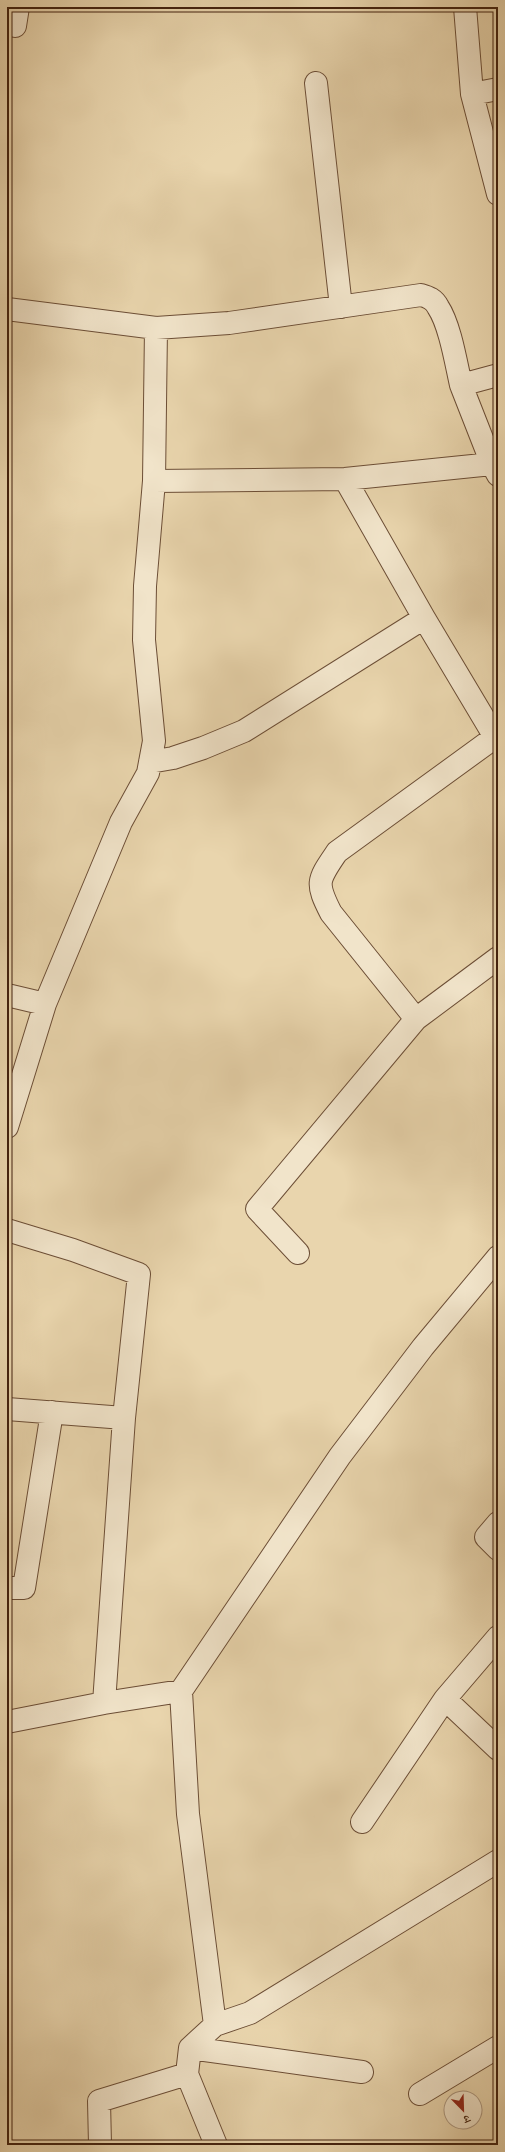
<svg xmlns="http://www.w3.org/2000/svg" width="505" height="2152" font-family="'Gentium Book Plus','Noto Serif Devanagari',serif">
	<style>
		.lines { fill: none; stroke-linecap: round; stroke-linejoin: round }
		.street-casing { stroke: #6c4e36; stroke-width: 24 }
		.street { stroke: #f1e4ca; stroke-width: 22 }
	</style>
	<rect width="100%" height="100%" fill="#e9d5ad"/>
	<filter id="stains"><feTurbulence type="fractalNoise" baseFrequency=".005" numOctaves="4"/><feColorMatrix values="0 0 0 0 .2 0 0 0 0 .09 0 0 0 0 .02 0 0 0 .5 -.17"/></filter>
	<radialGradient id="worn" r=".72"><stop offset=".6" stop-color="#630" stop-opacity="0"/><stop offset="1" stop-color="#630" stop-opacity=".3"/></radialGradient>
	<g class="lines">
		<!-- street casing -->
		<g class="street-casing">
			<path id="street" d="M465 7 472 94 498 194
				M15 26 18 7
				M316 83 341 307
				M472 94 498 89
				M7 309 156 328 154 481 145 586 144 640 154 741 148 773 121 822 45 1004 7 995
				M156 328 229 323 421 295C428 297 434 299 438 307 450 325 456 363 461 385
				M492 464 461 385 498 375
				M345 479 424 618 498 742
				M154 481 345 479 492 464 498 475
				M150 762 173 758 203 748 244 731 424 618
				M416 1019 331 913C315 882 318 880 337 852L498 735
				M7 1127 45 1004
				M7 1230 73 1250 139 1274 124 1418 104 1703
				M298 1253 257 1209 416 1019 498 958
				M7 1409 124 1418
				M498 1523 486 1537 498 1549
				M7 1588H24L52 1412
				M181 1691 340 1456 423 1347 498 1257
				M445 1699 498 1637
				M7 1722 104 1703 181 1691 188 1814 215 2025
				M362 1822 445 1699 498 1749
				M190 2048 362 2072
				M420 2094 498 2047
				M100 2145 99 2101 187 2074
				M216 2145 187 2074 190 2048 215 2025 250 2013 498 1861"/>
		</g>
		<!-- street -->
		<use href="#street" class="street"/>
	</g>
	<!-- margin -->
	<rect width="505" height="2152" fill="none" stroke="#e9d5ad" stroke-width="24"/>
	<rect x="8" y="8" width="489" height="2136" fill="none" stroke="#42210e" stroke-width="2"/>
	<rect x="12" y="12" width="481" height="2128" fill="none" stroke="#42210e"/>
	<!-- north arrow -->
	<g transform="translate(463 2110) rotate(157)"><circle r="19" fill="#f1e4ca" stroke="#ab967f"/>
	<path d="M0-3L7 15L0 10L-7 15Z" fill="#8f2418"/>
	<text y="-6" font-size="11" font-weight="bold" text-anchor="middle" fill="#42210e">उ</text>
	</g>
	<rect width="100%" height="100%" filter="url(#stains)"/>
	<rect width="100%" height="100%" fill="url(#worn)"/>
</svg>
